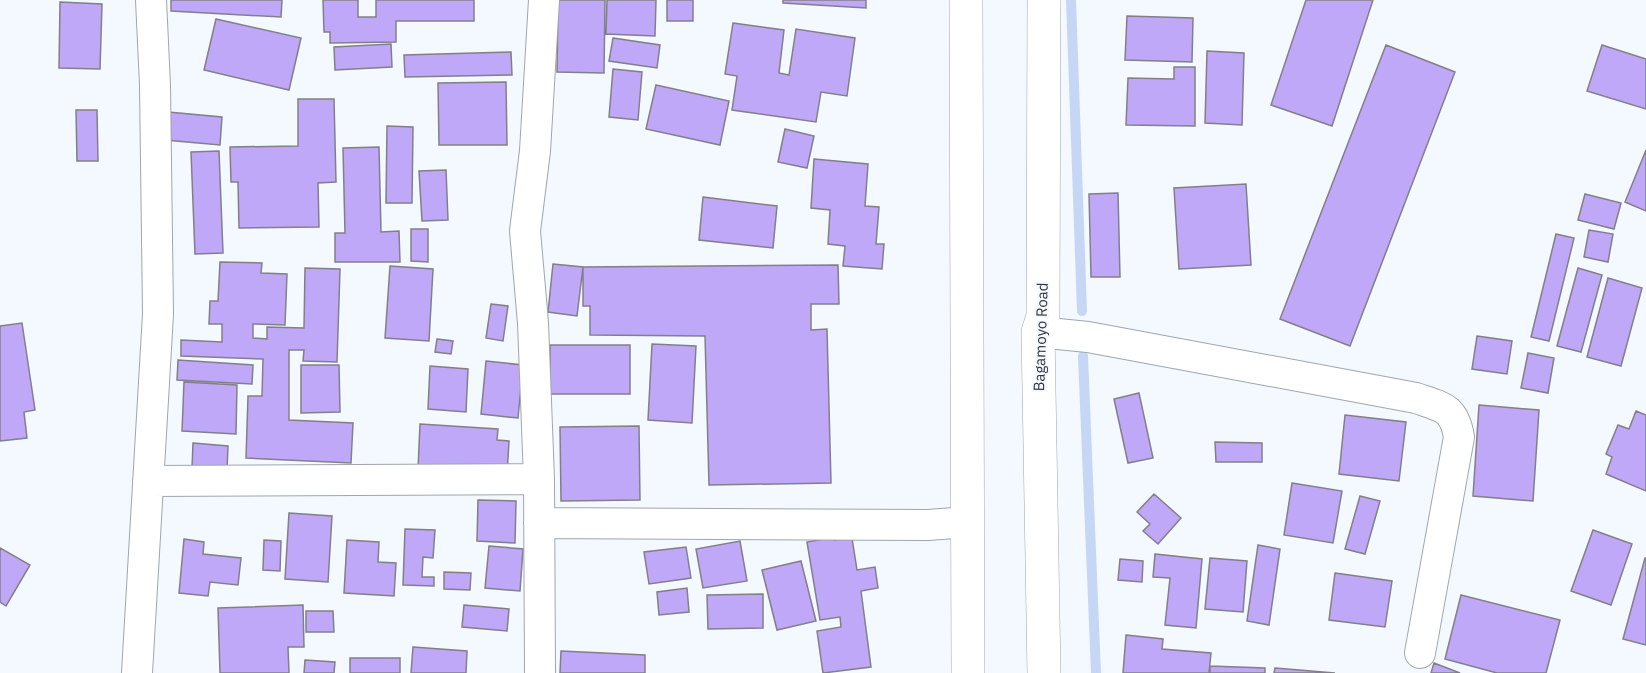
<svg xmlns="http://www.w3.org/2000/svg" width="1646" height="673" font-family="'IBM Plex Sans',sans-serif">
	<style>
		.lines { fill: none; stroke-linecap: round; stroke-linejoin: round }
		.stream { stroke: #c6d7f6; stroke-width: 10 }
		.building { fill: #c0a8f8; stroke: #827f89; stroke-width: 1.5 }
		.minor-casing { stroke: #9ea6af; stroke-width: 32 }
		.trunk-casing { stroke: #9ea6af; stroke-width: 34 }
		.minor { stroke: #fff; stroke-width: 30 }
		.trunk { stroke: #fff; stroke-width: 33 }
		.labels { text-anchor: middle; stroke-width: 4.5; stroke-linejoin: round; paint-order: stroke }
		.street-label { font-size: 15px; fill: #33363a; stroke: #f4f9ff }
	</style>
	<rect width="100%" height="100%" fill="#f4f9ff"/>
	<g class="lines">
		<!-- stream -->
		<path class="stream" d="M1071 0 1082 311
			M1083 356 1096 673"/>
	</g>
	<!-- building -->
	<path class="building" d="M171 0H282L281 17 171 11Z
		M323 0H358V17H376V0H474V21H396V42L330 43V32H324Z
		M558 0H605L604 73 557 72Z
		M607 0H656L655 36 606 34Z
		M667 0H693V21H667Z
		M783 0H866V8L783 3Z
		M1306 0H1373L1332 126 1271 105Z
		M60 2 102 4 100 69 59 68Z
		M1127 16 1193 18 1192 62 1125 60Z
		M216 19 301 38 289 90 204 70Z
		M733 23 784 30 779 73 789 75 796 29 855 38 847 96 821 92 816 122 732 110 737 76 725 74Z
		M613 38 660 45 657 68 609 61Z
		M391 44 392 67 335 70 334 47Z
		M1386 45 1455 72 1350 346 1280 319Z
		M1602 45 1646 59V109L1587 91Z
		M1207 51 1244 53 1242 125 1205 123Z
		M511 52 512 75 405 77 404 55Z
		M1174 67H1195V126L1126 125 1128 78 1174 79Z
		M613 69 642 72 638 120 609 117Z
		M506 82 507 145H439L438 83Z
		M656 85 729 101 720 145 646 129Z
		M298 99H334L336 182 318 183 319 227 239 228 238 182H231L230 147 298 146Z
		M76 110H97L98 161H77Z
		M168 112 222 117 220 145 165 140Z
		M387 126 413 127 412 203H386Z
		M785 129 814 136 807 168 778 162Z
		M379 147 381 232 399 231 400 262H335V233H345L343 148Z
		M1646 150V211L1625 202Z
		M219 151 223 253 195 254 191 152Z
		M814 159 868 164 865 206 879 207 876 244H884L882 269 843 266 845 246 828 244 830 210 811 208Z
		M446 170 448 220 422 221 419 171Z
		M1246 184 1251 265 1179 269 1174 188Z
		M1118 193 1120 277H1091L1089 194Z
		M1585 194 1621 203 1614 229 1578 220Z
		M703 197 777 206 773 248 699 240Z
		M411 229H428V262L411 261Z
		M1589 230 1613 234 1608 262 1584 257Z
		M1556 234 1574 238 1549 341 1531 337Z
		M220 262 262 263 261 273 287 274 285 325 253 324V338L267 339V327L304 328 305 268 340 269 337 362 303 361 304 350H289V420L353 423 351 463 246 458 248 396H262L263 359 181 356V340L222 342V324H209L210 301H218Z
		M553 264 583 267 577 316 548 312Z
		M838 265 839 304H811V330L827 329 831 483 709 485 705 336 590 335V306H583V267Z
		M390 266 433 269 429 341 385 338Z
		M1578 268 1602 275 1581 352 1557 346Z
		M1608 278 1642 288 1621 366 1587 357Z
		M491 304 508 306 503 341 486 338Z
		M22 323 35 410 24 412 27 438 0 441V326Z
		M1477 336 1512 341 1507 374 1472 369Z
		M437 339 453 341 451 354 435 352Z
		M652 344 696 346 692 423 648 420Z
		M550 345H630V394H550Z
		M1528 353 1554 358 1548 393 1521 388Z
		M178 360 253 365 252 384 177 380Z
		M486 361 523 365 518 418 481 414Z
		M301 365H339L340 412 301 413Z
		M430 366 468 369 466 412 428 409Z
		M184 382 237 385 236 434 182 431Z
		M1139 393 1153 458 1128 463 1114 399Z
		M1479 405 1539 410 1533 501 1473 496Z
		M1636 411 1646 415V491L1606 474 1612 457 1606 454 1618 425 1629 429Z
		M1345 415 1406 422 1399 481 1339 474Z
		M420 424 498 429 497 440 509 441 507 475 418 469Z
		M639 426 640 500 561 501 560 427Z
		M1215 442 1262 443V462H1216Z
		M193 443 228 446 227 470 192 468Z
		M1292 483 1342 491 1333 543 1284 535Z
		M1154 494 1181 518 1158 544 1143 531 1150 524 1137 512Z
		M1360 496 1380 501 1365 554 1345 549Z
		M478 500 516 501 515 543 477 541Z
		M289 513 332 516 328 582 285 579Z
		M405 529 435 530 433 558 423 557 422 577H434V586L403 585Z
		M1593 530 1632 544 1611 605 1571 591Z
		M834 537V540L852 538 857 570 875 567 878 588 861 591 871 667 823 673 817 631 841 627 840 617 820 620 807 542Z
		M184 539 204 542 203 554 241 558 238 585 210 582 208 596 179 593Z
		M264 540 281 541 280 571 263 570Z
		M347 540 379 542 378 562 396 563 394 596 344 593Z
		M740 541 747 581 703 588 696 549Z
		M1258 545 1280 549 1269 625 1247 621Z
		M489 546 523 549 520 591 485 588Z
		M686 547 691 578 649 584 644 552Z
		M0 548 30 565 6 606 0 602Z
		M1155 554 1202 559 1196 628 1165 625 1170 578 1153 577Z
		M1210 558 1247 561 1243 612 1205 609Z
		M1645 558H1646V645L1623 639Z
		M1120 559 1143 561 1142 582 1118 580Z
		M801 561 816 621 777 630 762 570Z
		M444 572 471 573 470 590 444 589Z
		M1335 573 1392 581 1385 627 1329 620Z
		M687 588 689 612 659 615 657 592Z
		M763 594V628L708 629 707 595Z
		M1461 595 1560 620 1546 673H1497L1445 659Z
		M303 605 304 647H288L289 673H220L218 608Z
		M464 605 509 609 507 631 462 627Z
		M306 611H333L334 632H306Z
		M1126 635 1163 639 1162 649 1211 653 1209 673H1123Z
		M413 647 467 651 466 673H411Z
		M561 651 645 655V673H560Z
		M350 658H400V673H350Z
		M305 660 335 662 334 673H304Z
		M1434 663 1460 673H1431Z
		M1210 666 1265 668V673H1210Z
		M1275 668 1335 673H1274Z"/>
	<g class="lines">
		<!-- minor casing -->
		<g class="minor-casing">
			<path id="minor" d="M1038 332 1088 337 1416 398C1442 407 1454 407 1459 437L1420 653
				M148 481 539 479
				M539 523 928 525 968 522
				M137 673 158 314 155 85 151 0
				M540 673 539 479 533 323 525 231 535 151 544 0"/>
		</g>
		<!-- trunk casing -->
		<g class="trunk-casing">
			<path id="trunk" d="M966 0 968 673
				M1044 673 1038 332 1043 316 1044 0"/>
		</g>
		<!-- minor -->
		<use href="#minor" class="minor"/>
		<!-- trunk -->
		<use href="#trunk" class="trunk"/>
	</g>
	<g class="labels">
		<!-- street labels -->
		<g class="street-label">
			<text transform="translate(1041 337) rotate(-88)" y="5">Bagamoyo Road</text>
		</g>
	</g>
</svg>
